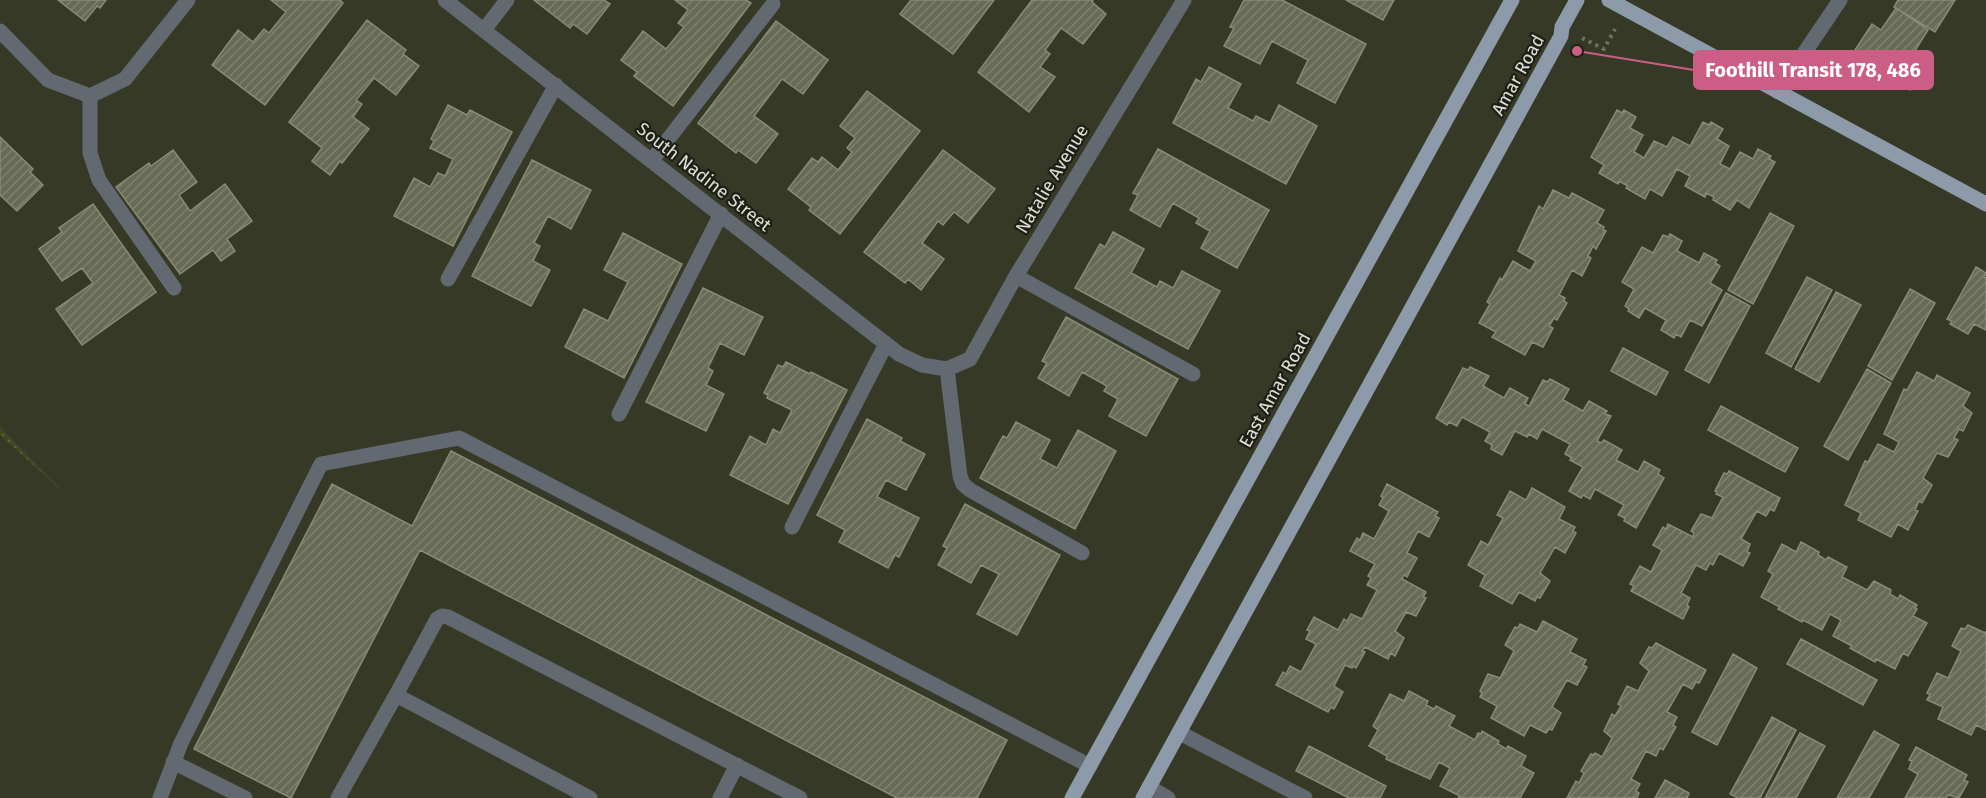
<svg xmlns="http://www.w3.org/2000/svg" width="1986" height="798" font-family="'Fira Sans',sans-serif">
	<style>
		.grass { fill: url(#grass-dots) }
		.building { fill: url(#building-hatch); stroke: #888c75; stroke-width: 1.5 }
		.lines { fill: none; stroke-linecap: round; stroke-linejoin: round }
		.path { stroke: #707261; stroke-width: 4; stroke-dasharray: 3 4.5; stroke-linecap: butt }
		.minor { stroke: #636971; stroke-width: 15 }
		.major { stroke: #8d9aaa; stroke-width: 15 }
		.labels { text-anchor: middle; stroke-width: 4.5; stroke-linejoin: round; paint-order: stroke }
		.street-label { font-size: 18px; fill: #dee0d4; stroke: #1e1f17 }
		.leader { fill: none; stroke: #cc5e85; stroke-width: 2 }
		.callout-dot { fill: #cc5e85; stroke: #1e1f17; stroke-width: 2 }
		.callout { fill: #cc5e85; stroke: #cc5e85; stroke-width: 2 }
		.callout-label { font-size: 20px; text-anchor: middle; font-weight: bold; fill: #fff }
	</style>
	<defs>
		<pattern id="grass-dots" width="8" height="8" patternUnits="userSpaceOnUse" patternTransform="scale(1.5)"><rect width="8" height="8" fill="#414623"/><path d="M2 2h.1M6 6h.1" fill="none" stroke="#5c6042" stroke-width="1.8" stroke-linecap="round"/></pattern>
		<pattern id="building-hatch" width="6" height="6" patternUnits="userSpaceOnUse" patternTransform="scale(1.5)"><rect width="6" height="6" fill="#676b55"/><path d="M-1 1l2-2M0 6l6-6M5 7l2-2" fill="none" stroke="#7c806d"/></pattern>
	</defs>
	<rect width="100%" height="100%" fill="#363925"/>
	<!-- grass -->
	<path class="grass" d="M0 427 71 499 0 435Z"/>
	<!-- building -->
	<path class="building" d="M58 0H106L100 8 97 6 85 21Z
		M271 0H340L343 3 265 105 212 65 238 30 253 42 264 29 269 33 286 12Z
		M534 0H604L610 4 587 34 573 24 570 28Z
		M675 0H746L751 3 673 106 634 76 637 72 621 60 643 31 666 49 684 27 678 23 688 10Z
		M911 0H994L953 54 900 14Z
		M1032 0H1093L1092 2 1106 14 1083 44 1061 28 1045 50 1050 54 1040 67 1055 77 1029 112 978 72Z
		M1244 0H1282L1366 44 1335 103 1297 83 1308 60 1272 41 1260 64 1224 46 1234 28 1230 27Z
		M1346 0H1394L1383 20Z
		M1898 0H1955L1935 32 1894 7Z
		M1896 8 1928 30 1914 52 1928 61 1910 90 1853 53 1872 24 1881 30Z
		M367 20 406 50 403 54 419 66 396 95 374 78 356 100 362 104 353 117 369 129 342 163 340 161 330 175 312 161 322 148 289 122Z
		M776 21 828 60 803 94 782 79 754 116 778 134 756 163 738 150 736 153 698 123Z
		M1209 67 1241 84 1228 108 1253 121 1256 116 1270 123 1279 105 1317 126 1286 184 1173 123 1196 79 1201 82Z
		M867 91 920 131 840 234 809 210 811 207 788 189 812 158 818 162 822 157 838 170 852 152 847 148 855 138 840 126Z
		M448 105 467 115 470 110 512 132 453 246 394 216 414 178 430 187 438 173 445 176 453 159 430 148 434 141 431 139Z
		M1617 110 1622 113 1624 110 1636 117 1630 128 1643 135 1634 152 1644 158 1654 141 1667 147 1673 137 1690 146 1703 122 1709 125 1711 122 1723 129 1717 139 1729 146 1720 164 1730 169 1740 152 1753 159 1758 149 1771 156 1769 159 1775 162 1749 208 1737 200 1730 210 1713 200 1714 197 1706 193 1705 197 1685 186 1690 176 1677 169 1662 196 1650 189 1645 199 1626 188 1628 186 1619 181 1618 184 1599 173 1604 165 1591 157Z
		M0 137 33 169 30 172 43 185 17 211 0 195Z
		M1158 149 1269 210 1237 268 1201 248 1210 231 1196 223 1199 218 1173 203 1160 227 1130 210 1138 195 1133 193Z
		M173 150 197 182 179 195 190 211 225 184 252 221 227 239 235 251 221 261 213 250 180 274 116 187 149 163 151 166Z
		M943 150 995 189 968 223 954 212 943 225 938 221 922 243 944 259 921 290 908 279 905 283 864 252Z
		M532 160 591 190 571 229 548 216 534 243 540 246 533 261 550 270 531 306 472 276Z
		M1553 190 1569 198 1572 193 1604 210 1597 223 1604 227 1603 230 1606 231 1596 249 1593 246 1588 256 1591 258 1582 276 1572 270 1559 295 1565 298 1564 301 1567 303 1557 320 1554 318 1549 326 1553 328 1543 347 1532 342 1525 355 1492 337 1496 332 1479 323 1490 304 1487 302 1500 278 1502 280 1513 261 1530 271 1536 261 1518 251 1539 206 1543 209Z
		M93 204 156 292 82 345 56 309 93 283 82 268 62 281 39 249 62 232 59 228Z
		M1770 213 1794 226 1753 304 1728 290Z
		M1113 232 1144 249 1131 273 1157 287 1160 281 1173 288 1182 271 1220 291 1188 349 1075 288 1100 244 1105 247Z
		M623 233 682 264 624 378 565 347 584 309 608 321 628 282 604 270Z
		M1670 234 1682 241 1677 251 1699 263 1704 253 1717 260 1715 263 1720 266 1710 283 1722 290 1702 326 1690 320 1681 337 1676 334 1674 338 1661 330 1666 320 1645 308 1639 318 1628 311 1629 309 1625 306 1634 289 1622 282 1642 247 1653 253 1663 235 1668 237Z
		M1976 267 1986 273 1984 277 1986 278V330L1974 324 1968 334 1950 324 1952 321 1947 319Z
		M1807 277 1832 290 1791 367 1766 353Z
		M703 288 763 317 744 355 720 343 708 368 713 371 706 385 724 394 706 431 646 402Z
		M1910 289 1935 303 1892 380 1868 366Z
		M1836 292 1861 305 1819 382 1795 369Z
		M1726 293 1750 306 1709 383 1685 370Z
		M1066 317 1178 379 1146 436 1109 416 1118 399 1104 391 1107 386 1082 372 1069 396 1038 378 1047 363 1042 361Z
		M1623 348 1668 372 1656 395 1611 371Z
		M786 362 810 374 811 372 847 390 788 504 730 475 750 436 766 445 773 429 780 433 792 410 767 398 768 395 764 393 778 365 783 367Z
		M1470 367 1489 376 1483 386 1504 398 1510 388 1528 398 1525 404 1529 406 1543 380 1547 382 1550 379 1569 389 1563 400 1583 411 1589 401 1607 411 1605 414 1611 416 1597 441 1601 443 1604 440 1622 450 1616 460 1638 472 1644 461 1660 470 1658 474 1664 478 1636 528 1624 521 1625 518 1618 515 1624 505 1595 489 1590 499 1583 495 1581 498 1569 491 1583 467 1570 460 1572 458 1565 454 1570 444 1542 429 1537 439 1529 434 1527 437 1515 431 1502 455 1491 449 1492 445 1485 441 1490 432 1462 417 1457 426 1449 422 1447 425 1436 418 1463 368 1468 370Z
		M1867 369 1891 383 1848 460 1824 446Z
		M1917 372 1934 381 1937 375 1970 393 1963 406 1972 413 1963 431 1959 429 1954 438 1958 440 1948 457 1937 453 1923 478 1932 485 1922 503 1919 501 1915 510 1918 511 1908 530 1898 524 1891 537 1858 520 1861 513 1845 505 1865 461 1868 462 1878 444 1894 452 1899 442 1884 434 1904 389 1907 390Z
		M1721 406 1798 448 1785 472 1708 430Z
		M867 419 902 438 900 441 925 454 906 490 886 480 877 497 919 518 899 557 895 555 888 568 839 542 845 530 817 515Z
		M1016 422 1050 440 1040 459 1057 468 1078 430 1116 451 1075 529 980 478 1003 436 1007 438Z
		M451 451 1007 740 977 798H897L420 550 291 798 194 749 332 484 412 526Z
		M1729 471 1780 498 1774 511 1770 509 1766 516 1757 511 1741 539 1750 544 1747 552 1750 553 1743 566 1719 553 1713 565 1710 563 1706 570 1696 565 1681 593 1690 598 1687 605 1689 607 1683 619 1631 591 1634 586 1630 584 1640 566 1651 572 1662 550 1653 545 1663 527 1666 529 1668 524 1693 537 1694 533 1691 531 1701 514 1712 518 1723 497 1716 494 1717 492 1715 491 1724 473 1727 474Z
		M1387 484 1438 512 1435 516 1439 518 1429 537 1418 531 1407 553 1417 558 1407 577 1404 575 1402 579 1426 592 1423 597 1426 598 1416 616 1406 612 1395 631 1404 638 1395 656 1391 653 1388 659 1365 647 1362 651 1365 652 1356 668 1353 666 1352 668 1345 665 1334 686 1343 692 1334 709 1331 707 1328 712 1276 685 1283 672 1286 674 1290 666 1301 672 1316 644 1306 639 1310 631 1307 630 1314 617 1338 630 1344 619 1347 621 1351 614 1362 619 1377 590 1367 585 1371 578 1368 576 1375 564 1350 551 1357 538 1360 540 1363 533 1374 539 1389 511 1379 505 1383 498 1381 496Z
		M1532 488 1565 507 1559 519 1575 527 1573 531 1576 533 1565 553 1555 547 1540 573 1550 581 1540 598 1537 597 1535 601 1519 592 1512 604 1480 586 1485 575 1468 565 1481 541 1488 545 1503 518 1497 515 1510 491 1526 500Z
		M965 504 1060 555 1017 635 977 614 999 574 981 565 971 583 938 565 947 548 943 546Z
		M1801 542 1819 552 1818 555 1826 560 1828 557 1847 567 1842 577 1867 590 1874 581 1891 590 1890 594 1898 599 1900 595 1917 605 1915 608 1917 609 1913 616 1927 623 1908 656 1903 653 1895 669 1876 659 1875 662 1850 648 1852 646 1833 636 1841 620 1830 614 1822 630 1803 620 1802 622 1778 609 1780 607 1761 597 1773 574 1768 571 1782 544 1796 552Z
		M1543 621 1577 639 1570 652 1586 660 1583 665 1587 667 1577 685 1567 680 1552 707 1561 713 1552 730 1549 729 1546 733 1530 725 1524 736 1491 718 1497 706 1480 697 1482 693 1480 691 1488 674 1500 678 1514 651 1505 645 1515 627 1518 628 1520 624 1537 632Z
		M1968 625 1985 633 1986 631V730L1976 725 1971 735 1938 719 1943 707 1927 700 1930 694 1927 693 1937 673 1948 678 1961 651 1952 646 1961 628 1965 629Z
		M1801 639 1877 680 1863 705 1787 664Z
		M1656 643 1706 670 1699 683 1696 682 1692 689 1683 684 1667 712 1677 717 1673 725 1676 727 1663 750 1660 748 1656 756 1646 751 1631 779 1640 784 1636 791 1639 793 1637 798H1567L1576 781 1579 783 1584 773 1581 771 1591 754 1594 755 1595 753 1602 757 1612 738 1604 731 1612 714 1615 716 1621 706 1618 704 1627 686 1638 691 1649 671 1640 663 1649 647 1652 648Z
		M1733 654 1757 668 1717 745 1692 732Z
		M1409 691 1428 701 1426 705 1434 709 1436 706 1455 716 1449 726 1475 740 1478 733 1481 734 1482 731 1499 741 1498 744 1506 749 1508 746 1526 756 1521 766 1534 773 1520 798H1458L1460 796 1440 786 1450 768 1439 762 1430 779 1386 759 1387 756 1369 746 1378 730 1373 726 1390 694 1404 701Z
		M1772 717 1796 730 1760 798H1738L1730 794Z
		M1874 731 1899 745 1869 798H1837Z
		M1800 733 1825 746 1796 798H1765Z
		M1309 746 1386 786 1380 798H1349L1296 771Z
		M1916 747 1967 775 1964 780 1968 782 1959 798 1948 795 1946 798H1905L1918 774 1909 769 1912 761 1909 760Z
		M1665 780 1689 793 1687 798H1655Z"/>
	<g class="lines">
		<!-- path -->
		<path class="path" d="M1582 38 1604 49 1615 29"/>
		<!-- minor -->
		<path class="minor" d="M445 0 899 354 922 365 947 369
			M484 30 507 0
			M0 31 48 80 90 96
			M1778 92 1840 0
			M90 96V153L99 180 174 288
			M90 96 125 79 188 0
			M652 160 773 4
			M1016 276 1193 374
			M448 279 556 85
			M947 369 970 359 1016 276 1184 0
			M947 369 960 476 963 484 970 490 1082 553
			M619 414 721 214
			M792 527 886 344
			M396 695 437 619 442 616 448 617 800 798
			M1180 733 1305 798
			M173 762 245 798
			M1149 787 1168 798
			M160 798 181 743 321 464 459 438 1090 766
			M338 798 396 695 590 798
			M720 798 737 765"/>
		<!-- major -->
		<path class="major" d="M1609 0 1986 204
			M1072 798 1512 0
			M1143 798 1561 36 1562 27 1577 0"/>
	</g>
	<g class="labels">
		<!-- street labels -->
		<g class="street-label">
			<text transform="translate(1518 75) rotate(-61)" y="6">Amar Road</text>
			<text transform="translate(704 177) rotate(38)" y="6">South Nadine Street</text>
			<text transform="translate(1052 179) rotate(-59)" y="6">Natalie Avenue</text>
			<text transform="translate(1275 390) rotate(-61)" y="6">East Amar Road</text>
		</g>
	</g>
	<!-- callouts -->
	<path class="leader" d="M1577 51L1694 70"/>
	<circle class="callout-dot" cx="1577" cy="51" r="6"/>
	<rect class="callout" x="1694" y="51" width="239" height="38" rx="6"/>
	<g class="callout-label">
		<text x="1813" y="77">Foothill Transit 178, 486</text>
	</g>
</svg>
